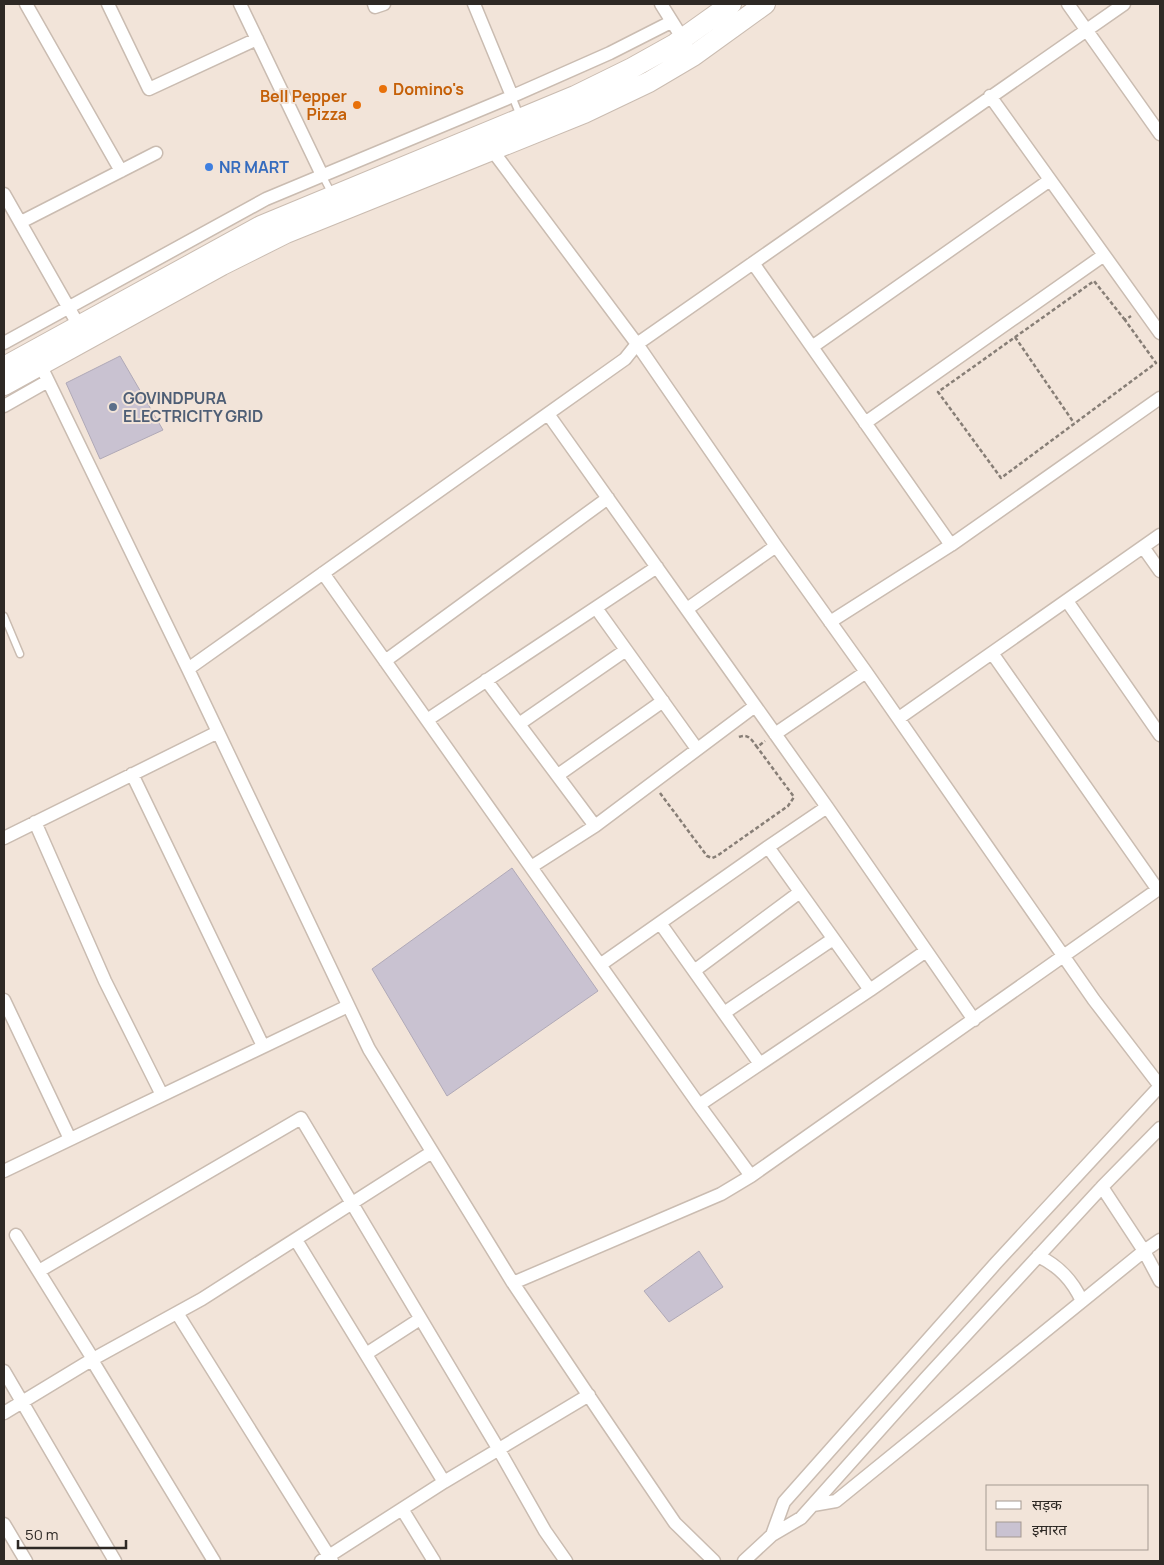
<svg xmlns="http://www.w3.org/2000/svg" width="1164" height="1565" font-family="Manrope,'Noto Sans Devanagari',sans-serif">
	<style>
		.building { fill: #c9c2d1; stroke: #b0a9b7 }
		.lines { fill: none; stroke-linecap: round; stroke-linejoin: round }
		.service-casing { stroke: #cabcb1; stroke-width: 9 }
		.minor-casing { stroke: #cabcb1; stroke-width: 15 }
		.primary-casing { stroke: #cabcb1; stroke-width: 22 }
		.path { stroke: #877e76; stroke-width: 2.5; stroke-dasharray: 4 2.5; stroke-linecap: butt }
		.service { stroke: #fff; stroke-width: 6 }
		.minor { stroke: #fff; stroke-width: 12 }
		.primary { stroke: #fff; stroke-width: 20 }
		.food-dot { fill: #e8710a; stroke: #f2e4d9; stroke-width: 2 }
		.shop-dot { fill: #3f7fe0; stroke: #f2e4d9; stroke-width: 2 }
		.service-dot { fill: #5c6f8a; stroke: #f2e4d9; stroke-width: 2 }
		.labels { text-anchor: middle; stroke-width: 4; stroke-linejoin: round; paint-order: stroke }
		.food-label { font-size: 16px; font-weight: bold; fill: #c56008; stroke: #f2e4d9; text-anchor: start }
		.shop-label { font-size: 16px; font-weight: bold; fill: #366cbe; stroke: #f2e4d9; text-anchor: start }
		.service-label { font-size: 16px; font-weight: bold; fill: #4e5e75; stroke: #f2e4d9; text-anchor: start }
	</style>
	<rect width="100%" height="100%" fill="#f2e4d9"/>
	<!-- building -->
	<path class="building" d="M120 356 163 430 100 459 66 383Z
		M512 868 598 991 447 1096 372 969Z
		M699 1251 723 1287 669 1322 644 1291Z"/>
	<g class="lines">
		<!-- service casing -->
		<g class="service-casing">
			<path id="service" d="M512 96 520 116
				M322 175 332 194
				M4 616 20 654"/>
		</g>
		<!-- minor casing -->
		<g class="minor-casing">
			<path id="minor" d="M26 4 121 171
				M108 4 149 89 257 39
				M240 4 322 175
				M374 4 375 7 384 4
				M474 4 512 96
				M661 4 686 44
				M1068 4 1160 134
				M990 96 1160 333
				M492 150 637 344 776 546 866 672 1094 1000 1160 1086
				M4 194 79 326
				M21 222 156 153
				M753 263 951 545 1160 398
				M4 343 266 199 506 99 610 53 671 22
				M812 347 1050 180
				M37 358 188 669 369 1049 513 1283 603 1417 675 1523 714 1561
				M4 406 48 381
				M548 414 827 807 974 1020
				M865 423 1104 255
				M1143 547 1160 571
				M323 573 699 1105 751 1176 1160 888
				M1067 601 1160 735
				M596 608 697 749
				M687 609 776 546
				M830 622 951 545
				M992 653 1158 890
				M385 661 608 498
				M188 669 625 359 637 344 1124 4
				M486 680 595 826 531 867
				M899 718 1160 535
				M427 720 657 567
				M519 724 626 650
				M775 734 866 672
				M132 774 263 1046
				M558 775 663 701
				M35 822 105 981 162 1095
				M595 826 755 706
				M4 838 218 732
				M660 923 760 1064
				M600 965 768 847
				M694 971 800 892
				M870 990 926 951
				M4 1000 70 1139
				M724 1013 833 939
				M1160 1086 996 1263 784 1502 772 1535 801 1518 926 1378 1102 1187 1160 1128
				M699 1105 870 990 768 847 827 807
				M4 1171 348 1006
				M1102 1187 1144 1251 1160 1281
				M16 1235 93 1359
				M296 1240 444 1482
				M1038 1256C1059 1266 1072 1280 1082 1301
				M39 1271 301 1118 499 1450 545 1531 566 1561
				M513 1283 721 1194 751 1176
				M177 1313 332 1561
				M366 1354 420 1319
				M92 1360 214 1561
				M4 1371 115 1561
				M4 1413 93 1359 202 1299 432 1152
				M813 1505 836 1501 1144 1251 1160 1240
				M402 1509 434 1561
				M4 1524 26 1561
				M321 1561 444 1482 589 1395
				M744 1561 772 1535"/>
		</g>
		<!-- primary casing -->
		<g class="primary-casing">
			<path id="primary" d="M4 367 261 226 575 96 632 68 675 44 731 4
				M4 385 222 265 286 233 584 113 649 82 693 56 765 4"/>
		</g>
		<!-- path -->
		<path class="path" d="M1125 320 1094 281 938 392 1001 478 1156 363 1125 320 1131 316
			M1015 337 1074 423
			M739 737C748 733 752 740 757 747L765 741
			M660 793 707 856 712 858 717 856 788 806 794 797 757 747"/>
		<!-- service -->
		<use href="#service" class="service"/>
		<!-- minor -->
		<use href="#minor" class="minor"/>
		<!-- primary -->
		<use href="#primary" class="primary"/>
	</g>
	<!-- markers -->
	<g class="food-dot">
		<circle cx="383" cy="89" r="5"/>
		<circle cx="357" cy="105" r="5"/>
	</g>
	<circle class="shop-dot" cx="209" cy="167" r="5"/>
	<circle class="service-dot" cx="113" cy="407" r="5"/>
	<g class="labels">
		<!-- food labels -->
		<g class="food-label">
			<text x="393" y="95">Domino's</text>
			<text x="347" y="102" text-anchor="end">Bell Pepper<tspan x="347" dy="18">Pizza</tspan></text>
		</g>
		<!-- shop labels -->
		<g class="shop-label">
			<text x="219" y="173">NR MART</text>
		</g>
		<!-- service labels -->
		<g class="service-label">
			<text x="123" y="404">GOVINDPURA<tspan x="123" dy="18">ELECTRICITY GRID</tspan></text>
		</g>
	</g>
	<!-- border -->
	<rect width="1164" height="1565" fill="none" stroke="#2e2925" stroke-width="10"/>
	<!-- legend -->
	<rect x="986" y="1485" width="162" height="65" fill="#f2e4d9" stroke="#a49991"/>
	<rect x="996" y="1501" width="25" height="8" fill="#ffffff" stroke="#a49991"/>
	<text x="1032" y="1510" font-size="15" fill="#2e2925">सड़क</text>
	<rect x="996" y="1522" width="25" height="15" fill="#c9c2d1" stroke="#a49991"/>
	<text x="1032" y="1535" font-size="15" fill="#2e2925">इमारत</text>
	<!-- scale -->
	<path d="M18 1540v8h108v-8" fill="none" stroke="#2e2925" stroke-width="2.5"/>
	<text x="25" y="1540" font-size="15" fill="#2e2925" stroke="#f2e4d9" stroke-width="4" paint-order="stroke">50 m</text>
</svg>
